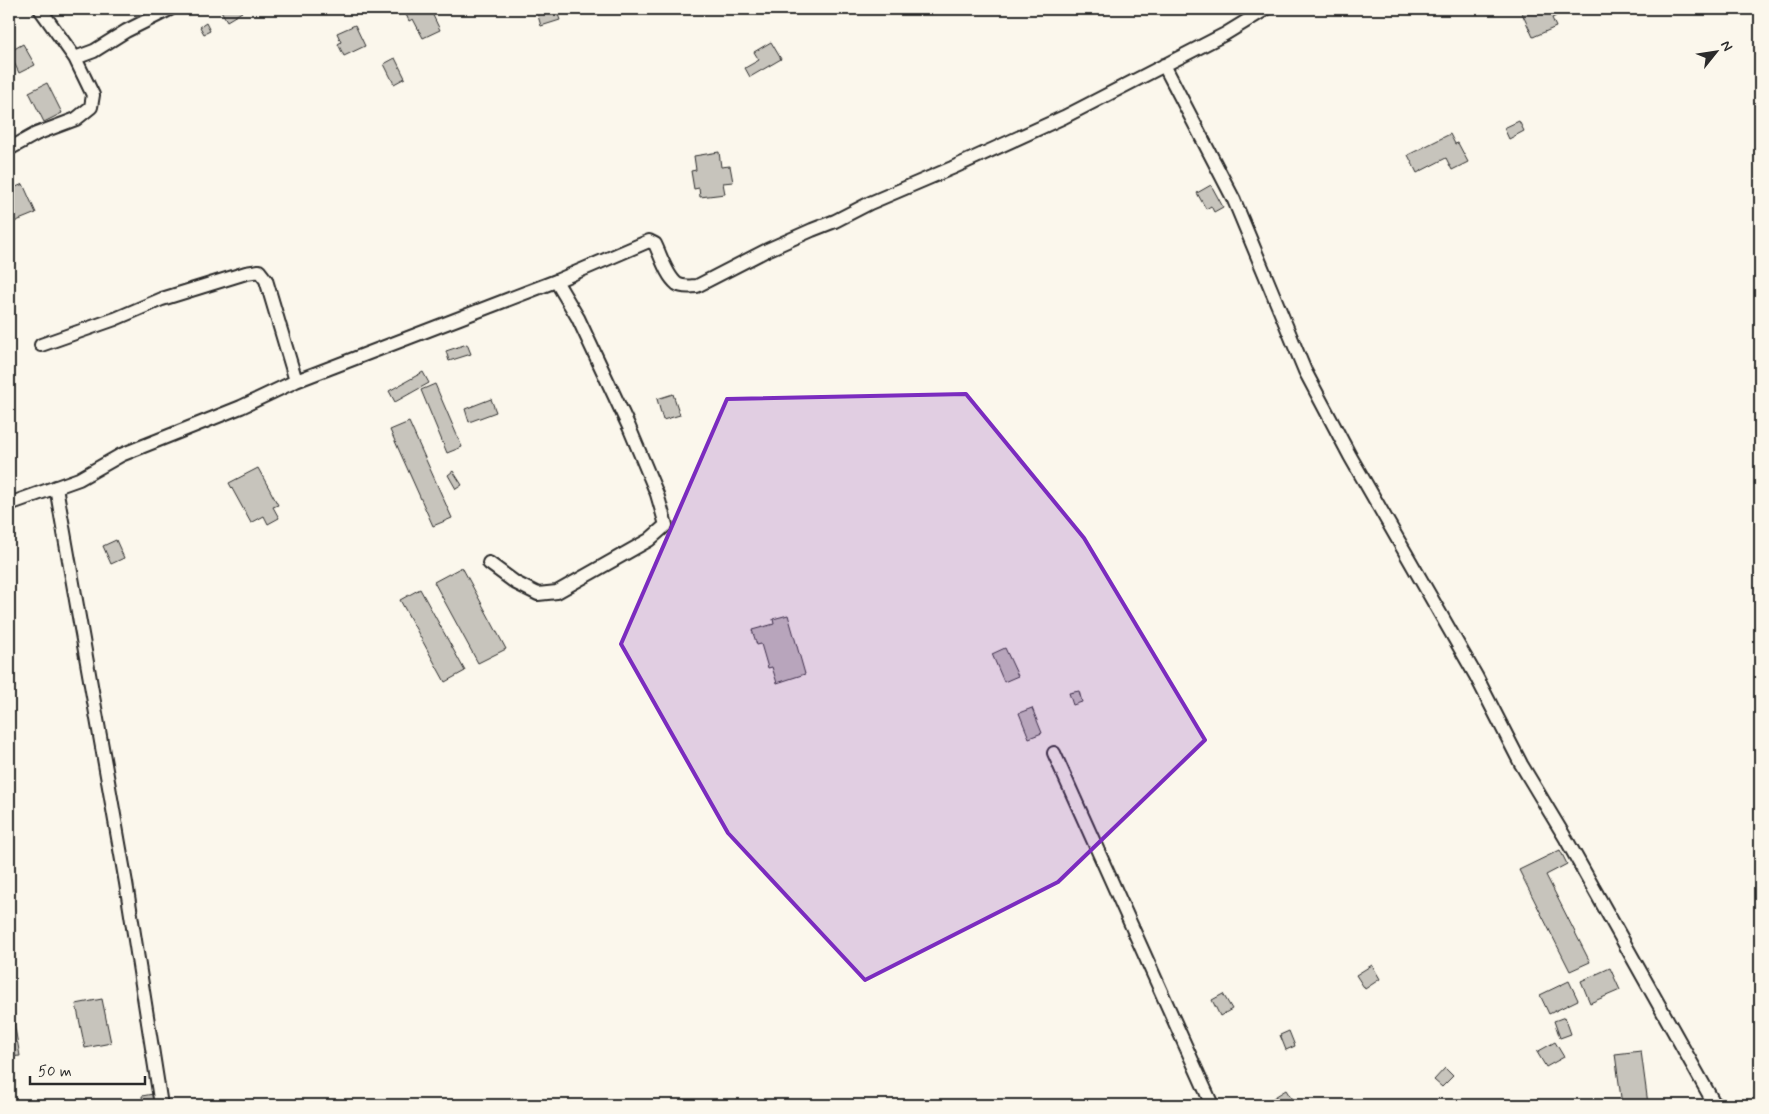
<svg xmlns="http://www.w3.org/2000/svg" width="1769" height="1114" font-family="Mynerve,sans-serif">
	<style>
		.building { fill: #c7c4bc; stroke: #2b2b2b }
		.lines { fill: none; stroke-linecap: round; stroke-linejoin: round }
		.minor-casing { stroke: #2b2b2b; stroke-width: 16 }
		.minor { stroke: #fbf7ec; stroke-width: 12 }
		.marked { fill: #7b2cbf; fill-opacity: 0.2; stroke: #7b2cbf; stroke-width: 4; stroke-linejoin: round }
	</style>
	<rect width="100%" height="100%" fill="#fbf7ec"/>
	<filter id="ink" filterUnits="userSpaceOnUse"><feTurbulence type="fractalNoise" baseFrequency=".02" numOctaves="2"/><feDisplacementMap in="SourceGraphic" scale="10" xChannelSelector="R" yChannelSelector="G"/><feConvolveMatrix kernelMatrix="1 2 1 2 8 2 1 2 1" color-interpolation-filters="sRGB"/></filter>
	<g filter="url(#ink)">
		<!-- building -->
		<path class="building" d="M220 9H240L242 12 227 21Z
			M408 9H430L440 30 423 38 413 19 409 21 404 10Z
			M536 9H556L560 20 541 26Z
			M1520 9H1553L1556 16 1552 18 1556 27 1533 37Z
			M206 23 210 31 204 34 200 27Z
			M355 25 365 46 344 56 338 44 341 42 337 33Z
			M771 42 781 59 750 77 745 68 759 60 754 52Z
			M23 44 35 65 19 73 9 52Z
			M395 58 405 78 394 84 384 64Z
			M47 83 62 113 44 122 29 92Z
			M1519 121 1524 131 1509 139 1504 128Z
			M1450 134 1455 144 1458 143 1468 162 1452 170 1446 158 1417 173 1408 155Z
			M719 152 721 167 730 166 733 182 723 183 725 194 700 197 699 188 694 189 691 171 696 170 694 156Z
			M23 184 36 213 9 224V190Z
			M1211 185 1223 207 1214 212 1211 206 1206 209 1197 193Z
			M467 344 471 354 449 361 446 351Z
			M423 372 429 383 395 402 389 391Z
			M435 384 462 447 447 453 421 390Z
			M673 394 680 415 663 420 657 399Z
			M491 399 496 412 469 422 465 409Z
			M409 422 452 518 433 526 390 430Z
			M258 468 278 505 273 507 279 518 268 524 264 516 251 523 229 483Z
			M453 471 462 485 456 489 448 475Z
			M116 540 124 558 111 564 103 546Z
			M462 567 506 649 478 663 434 582Z
			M420 589 465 671 445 682 400 600Z
			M788 615 805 674 777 683 772 667 768 668 761 644 757 645 752 630 774 624 773 619Z
			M1005 648 1018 676 1004 682 992 654Z
			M1079 691 1082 702 1073 705 1069 693Z
			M1032 708 1042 733 1029 738 1019 713Z
			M1560 850 1567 864 1546 875 1590 962 1570 971 1519 870Z
			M1372 965 1380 979 1365 989 1356 975Z
			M1610 968 1620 990 1590 1003 1581 981Z
			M1569 981 1578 1000 1549 1014 1540 995Z
			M1223 994 1232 1009 1220 1016 1212 1000Z
			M102 999 111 1043 85 1048 76 1004Z
			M12 1011 20 1056 9 1057V1012Z
			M1565 1017 1571 1034 1560 1038 1554 1021Z
			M1289 1031 1295 1046 1286 1050 1280 1035Z
			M1555 1042 1564 1057 1546 1067 1537 1052Z
			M1641 1051 1648 1104 1622 1105 1615 1054Z
			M1445 1068 1453 1076 1442 1087 1434 1080Z
			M1286 1090 1293 1101 1286 1105H1277L1273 1098Z
			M153 1094 154 1105H143L142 1096Z"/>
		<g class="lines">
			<!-- minor casing -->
			<g class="minor-casing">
				<path id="minor" d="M75 58 94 51 126 31 170 9
					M1164 65 1234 200 1305 371 1350 456 1476 676 1521 764 1566 839 1715 1105
					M9 149 36 134 76 119 91 107 93 95 75 58 40 9
					M41 345 115 319 162 299 246 273 259 271 266 280 296 381
					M56 487 126 883 161 1105
					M9 504 79 479 121 455 241 407 296 381 556 281 649 241 655 244C661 256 666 275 677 284 683 288 691 286 697 286L767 250 812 230 835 221 870 203 952 168 1064 117 1225 34 1266 9
					M489 563 516 583 538 594 557 592 649 540 666 525 657 494 629 427 578 318 556 281
					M1054 753 1212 1105"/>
			</g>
			<!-- minor -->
			<use href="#minor" class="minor"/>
		</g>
	</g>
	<!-- marked area -->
	<path class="marked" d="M966 394 1084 538 1205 740 1058 882 865 980 728 833 621 644 727 399Z"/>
	<!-- margin -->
	<rect width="1769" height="1114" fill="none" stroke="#fbf7ec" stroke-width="30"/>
	<rect x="15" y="15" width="1739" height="1084" fill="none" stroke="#2b2b2b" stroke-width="2" filter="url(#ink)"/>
	<!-- north arrow -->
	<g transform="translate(1716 52) rotate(60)" stroke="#fbf7ec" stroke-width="4" paint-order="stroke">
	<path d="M0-4L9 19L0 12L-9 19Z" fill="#2b2b2b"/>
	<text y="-8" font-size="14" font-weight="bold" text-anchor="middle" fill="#2b2b2b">N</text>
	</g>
	<!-- scale -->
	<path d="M30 1076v8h115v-8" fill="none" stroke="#2b2b2b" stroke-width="2.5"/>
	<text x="38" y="1076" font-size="15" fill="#2b2b2b" stroke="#fbf7ec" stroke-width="4" paint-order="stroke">50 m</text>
</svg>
